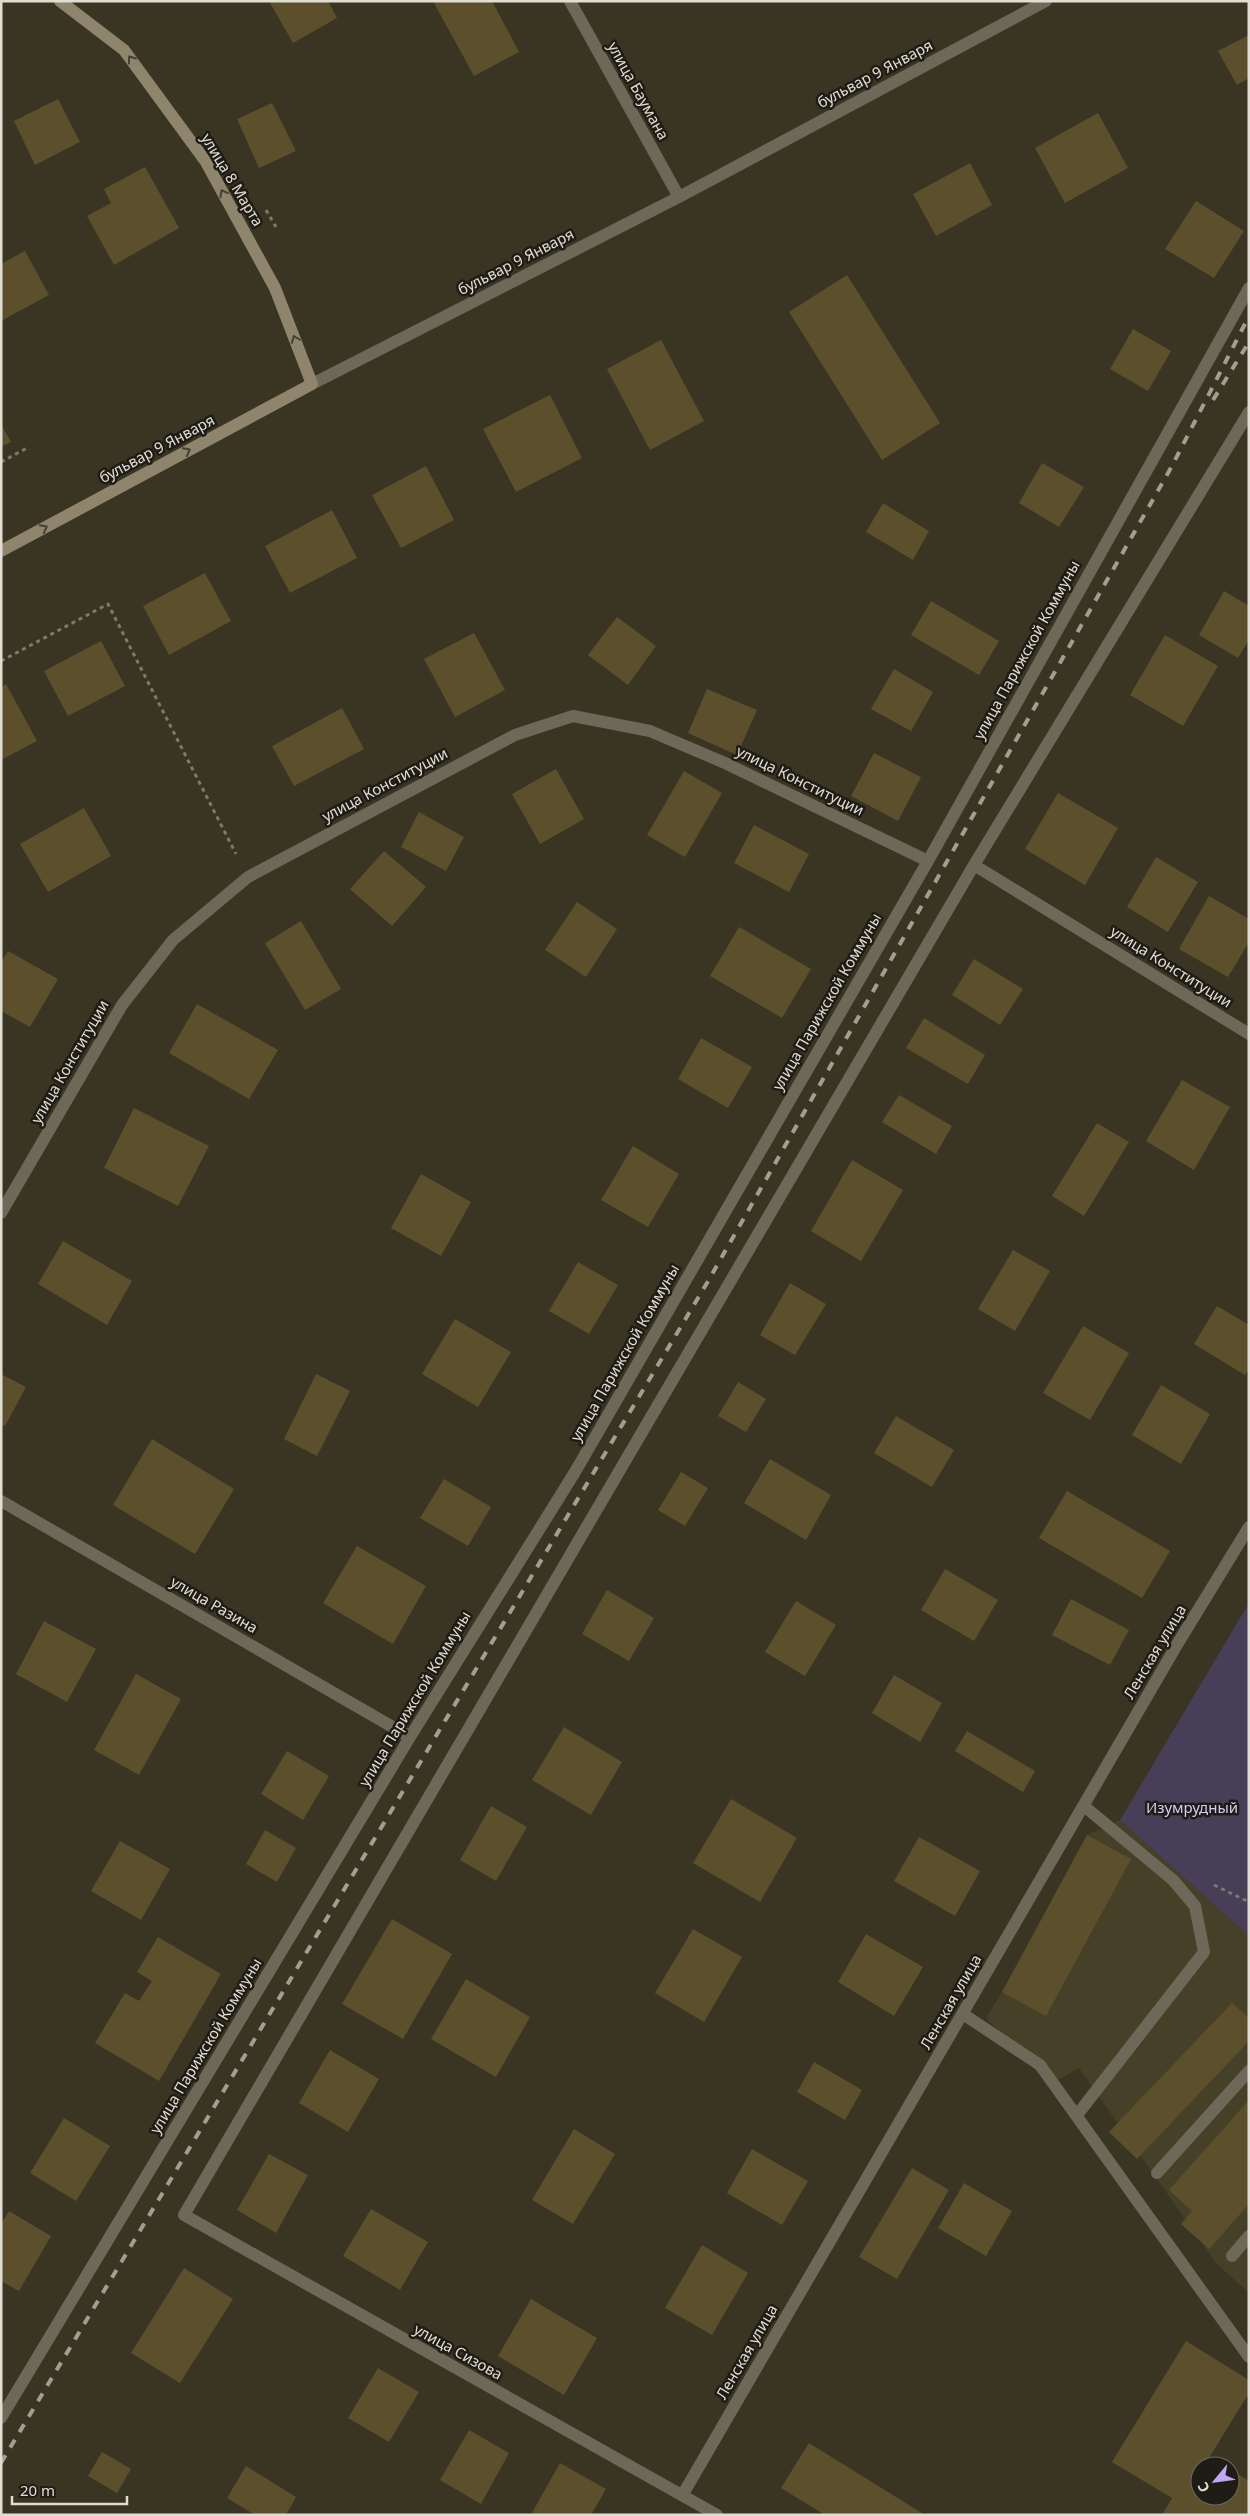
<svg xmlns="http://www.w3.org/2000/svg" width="1250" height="2516" font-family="'Noto Sans',sans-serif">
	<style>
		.built { fill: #474029 }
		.green { fill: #463f57 }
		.building { fill: #5c502c }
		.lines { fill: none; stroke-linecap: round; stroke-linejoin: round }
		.path { stroke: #7e796b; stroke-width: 3; stroke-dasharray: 4 4; stroke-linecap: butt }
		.lane { stroke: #6e6859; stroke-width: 12 }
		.street { stroke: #6e6859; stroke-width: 12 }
		.secondary { stroke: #8e856c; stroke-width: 12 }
		.rail { stroke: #a29e91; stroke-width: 4; stroke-dasharray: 9 9; stroke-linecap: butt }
		.oneway { stroke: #454133 }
		.labels { text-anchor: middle; stroke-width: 5; stroke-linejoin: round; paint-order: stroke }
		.street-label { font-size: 15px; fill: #e0ddd3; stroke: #1e1c14 }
		.park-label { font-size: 15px; fill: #d7c9f9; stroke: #1e1c14 }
	</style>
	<rect width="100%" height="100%" fill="#3a3423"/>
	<!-- built -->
	<path class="built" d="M1120 1820 1249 1936V2293L1216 2263 1079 2068 1050 2085 986 2018 1002 1992 1087 1835Z"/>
	<!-- green -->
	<path class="green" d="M1249 1603V1936L1120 1820Z"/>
	<!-- building -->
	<path class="building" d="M269 1H328L337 18 293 43Z
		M433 1H492L519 52 474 76Z
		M1249 35V78L1237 85 1218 51Z
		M58 99 80 142 35 165 14 121Z
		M272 103 296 151 259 168 237 119Z
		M1098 113 1128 168 1065 203 1035 148Z
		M970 163 992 205 936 236 913 194Z
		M145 167 179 228 114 265 87 216 111 203 104 189Z
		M1196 201 1244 231 1214 278 1165 249Z
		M25 251 49 295 1 321V264Z
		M847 275 940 423 882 460 789 312Z
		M1133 329 1171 351 1148 391 1110 369Z
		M661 340 704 421 650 450 607 369Z
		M550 395 582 458 516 492 483 429Z
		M1 424 11 442 1 447Z
		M1042 463 1084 487 1059 527 1019 503Z
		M426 466 454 520 401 548 372 495Z
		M883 503 929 531 913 560 866 532Z
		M332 510 357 558 290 593 265 546Z
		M205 573 231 621 169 655 143 606Z
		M1224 591 1249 606V640L1238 658 1199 635Z
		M931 601 999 641 979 675 911 635Z
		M617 617 656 646 628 685 588 655Z
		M474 633 505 690 455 717 424 659Z
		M1165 635 1218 666 1183 726 1130 695Z
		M101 641 125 686 68 716 44 671Z
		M894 669 933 692 911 731 871 709Z
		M6 684 37 741 1 760V687Z
		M707 689 757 710 737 755 688 733Z
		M342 708 364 749 294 786 272 746Z
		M874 753 921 777 898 821 851 796Z
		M556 769 584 819 540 844 512 794Z
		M684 771 722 793 685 857 647 835Z
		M1058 793 1118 828 1085 885 1025 849Z
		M84 808 111 856 48 892 20 844Z
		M419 812 464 837 446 871 401 847Z
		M754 825 809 854 789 892 734 863Z
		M384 851 426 887 392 926 350 889Z
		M1156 857 1198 882 1168 932 1127 907Z
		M1209 896 1249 919V942L1228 977 1179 949Z
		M577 902 617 929 586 977 545 950Z
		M301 921 341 989 305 1010 265 943Z
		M739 927 811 969 782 1018 710 976Z
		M8 951 58 979 30 1027 1 1011V962Z
		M974 959 1023 989 1000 1025 952 995Z
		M197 1004 278 1050 249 1099 169 1053Z
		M924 1018 985 1055 968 1084 906 1048Z
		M701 1038 752 1067 728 1108 678 1079Z
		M1182 1080 1230 1107 1194 1170 1146 1141Z
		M899 1095 952 1126 936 1154 882 1122Z
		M134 1108 209 1146 178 1206 104 1168Z
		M1097 1123 1129 1142 1084 1216 1052 1196Z
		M633 1146 679 1174 648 1227 601 1200Z
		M852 1160 903 1190 861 1261 811 1231Z
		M421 1174 471 1202 441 1256 391 1228Z
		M63 1241 132 1281 107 1325 38 1284Z
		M1013 1250 1050 1271 1015 1331 978 1309Z
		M578 1262 618 1285 589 1334 549 1311Z
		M790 1283 826 1304 795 1355 760 1335Z
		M1217 1306 1249 1325V1369L1245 1375 1194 1344Z
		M455 1319 511 1352 478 1407 422 1374Z
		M1083 1326 1129 1353 1090 1420 1043 1393Z
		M1 1374 26 1387 5 1426 1 1424Z
		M316 1374 350 1391 317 1456 284 1439Z
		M738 1382 766 1399 746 1432 718 1416Z
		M1161 1385 1210 1414 1181 1464 1132 1435Z
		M896 1416 954 1450 932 1487 874 1453Z
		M152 1439 234 1489 195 1554 113 1505Z
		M770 1459 831 1495 806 1540 744 1503Z
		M681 1472 708 1488 685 1526 658 1510Z
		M444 1479 491 1507 468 1546 420 1518Z
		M1067 1491 1170 1551 1142 1598 1039 1538Z
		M357 1546 426 1586 393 1644 323 1603Z
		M945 1569 998 1600 974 1641 921 1610Z
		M607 1590 654 1618 629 1661 582 1634Z
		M1071 1599 1129 1630 1110 1665 1052 1635Z
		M796 1601 836 1625 805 1676 765 1652Z
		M44 1621 96 1649 67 1702 16 1674Z
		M136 1674 181 1699 139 1775 94 1750Z
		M894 1675 942 1703 920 1742 872 1713Z
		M564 1727 622 1762 591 1815 532 1780Z
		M967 1731 1035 1771 1023 1792 955 1751Z
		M287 1751 329 1776 303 1820 261 1794Z
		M731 1799 797 1838 760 1902 693 1863Z
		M491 1806 527 1827 496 1881 460 1860Z
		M265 1830 296 1848 277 1882 246 1864Z
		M1087 1835 1131 1859 1046 2016 1002 1992Z
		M919 1837 980 1871 955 1916 894 1881Z
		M120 1841 170 1869 141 1920 91 1891Z
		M392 1919 452 1954 403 2039 342 2004Z
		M693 1929 742 1957 704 2022 655 1993Z
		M866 1934 923 1967 894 2016 838 1982Z
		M158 1937 221 1974 159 2081 95 2043 125 1993 139 2001 152 1981 137 1972Z
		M466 1979 530 2017 496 2077 431 2039Z
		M1232 2003 1249 2018V2041L1137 2159 1109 2132Z
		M330 2050 379 2079 348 2132 299 2103Z
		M814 2062 862 2090 845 2120 797 2092Z
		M1249 2100V2204L1209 2249 1181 2224 1192 2211 1169 2190Z
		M64 2118 110 2146 76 2201 30 2173Z
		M574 2129 615 2154 573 2224 532 2200Z
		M752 2149 808 2181 782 2225 727 2193Z
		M269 2154 308 2175 276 2233 237 2210Z
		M912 2168 949 2190 897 2279 859 2257Z
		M964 2183 1012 2211 986 2256 938 2228Z
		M371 2209 428 2242 400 2290 343 2256Z
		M9 2211 51 2236 19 2291 1 2281V2224Z
		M702 2245 748 2273 712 2335 665 2308Z
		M184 2268 233 2299 180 2383 131 2353Z
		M531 2299 597 2338 564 2395 498 2356Z
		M1186 2341 1249 2380V2393L1204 2466H1200V2496H1230V2469L1249 2481V2515H1162L1172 2498 1112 2462Z
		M378 2368 419 2392 389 2442 348 2418Z
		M469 2430 509 2453 481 2504 440 2480Z
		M809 2443 925 2515H825L781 2488Z
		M102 2452 131 2469 117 2493 88 2476Z
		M560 2463 606 2489 591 2515H535L532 2513Z
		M246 2466 296 2497 286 2515H255L227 2498Z"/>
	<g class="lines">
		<!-- path -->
		<path class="path" d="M266 210 276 227
			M1 462 27 448
			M1 661 108 604 236 854
			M1214 1885 1249 1902"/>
		<!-- lane -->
		<path class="lane" d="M963 2014 1040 2065 1249 2357
			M1077 2115 1204 1952 1195 1906 1173 1880 1084 1806
			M1157 2173 1249 2071
			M1232 2256 1249 2236"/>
		<!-- street -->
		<path class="street" d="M570 1 679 197
			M312 384 679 197 1046 1
			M974 865 1249 1034
			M1 1213 122 1005 173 940 248 877 515 735 573 716 650 731 725 763 928 861
			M1 1501 410 1737
			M1 2418 410 1737 575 1472 928 861 1249 288
			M683 2494 1178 1643 1249 1527
			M717 2515 184 2215 974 865 1249 412"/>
		<!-- secondary -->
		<path class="secondary" d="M1 551 312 384 275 288 206 162 124 50 60 1"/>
		<!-- rail -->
		<path class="rail" d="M1213 400 1249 342
			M1 2463 707 1283 1172 466 1249 316"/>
	</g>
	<!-- one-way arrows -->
	<defs><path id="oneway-chevron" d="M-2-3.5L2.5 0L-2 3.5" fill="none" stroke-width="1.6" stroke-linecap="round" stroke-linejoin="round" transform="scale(1.25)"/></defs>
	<g class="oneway">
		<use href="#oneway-chevron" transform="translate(131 59) rotate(-126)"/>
		<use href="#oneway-chevron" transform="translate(223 193) rotate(-119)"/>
		<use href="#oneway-chevron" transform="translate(295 339) rotate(-111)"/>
		<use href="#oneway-chevron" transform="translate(187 451) rotate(-28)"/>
		<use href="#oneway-chevron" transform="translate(44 528) rotate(-28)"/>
	</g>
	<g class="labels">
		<!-- street labels -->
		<g class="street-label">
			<text transform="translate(875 74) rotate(-28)" y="5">бульвар 9 Января</text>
			<text transform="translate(638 91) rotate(61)" y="5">улица Баумана</text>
			<text transform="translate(232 180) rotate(59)" y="5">улица 8 Марта</text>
			<text transform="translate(516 262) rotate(-27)" y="5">бульвар 9 Января</text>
			<text transform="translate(157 449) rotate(-28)" y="5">бульвар 9 Января</text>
			<text transform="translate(1027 650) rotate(-61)" y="5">улица Парижской Коммуны</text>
			<text transform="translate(800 781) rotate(26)" y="5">улица Конституции</text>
			<text transform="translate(385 785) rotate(-28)" y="5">улица Конституции</text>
			<text transform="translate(1171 967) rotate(32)" y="5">улица Конституции</text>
			<text transform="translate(827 1002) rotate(-60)" y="5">улица Парижской Коммуны</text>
			<text transform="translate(70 1062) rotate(-60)" y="5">улица Конституции</text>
			<text transform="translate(625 1353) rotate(-60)" y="5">улица Парижской Коммуны</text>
			<text transform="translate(214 1605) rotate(30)" y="5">улица Разина</text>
			<text transform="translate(1155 1652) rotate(-59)" y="5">Ленская улица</text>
			<text transform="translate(415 1699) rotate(-59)" y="5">улица Парижской Коммуны</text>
			<text transform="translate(951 2002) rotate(-60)" y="5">Ленская улица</text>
			<text transform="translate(206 2046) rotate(-59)" y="5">улица Парижской Коммуны</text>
			<text transform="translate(458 2352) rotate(29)" y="5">улица Сизова</text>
			<text transform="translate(747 2352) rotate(-60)" y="5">Ленская улица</text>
		</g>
		<!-- park labels -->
		<g class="park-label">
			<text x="1192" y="1813">Изумрудный</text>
		</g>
	</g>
	<!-- border -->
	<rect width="1250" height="2516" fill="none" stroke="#e0ddd3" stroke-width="5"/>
	<!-- north arrow -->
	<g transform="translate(1215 2481) rotate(241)"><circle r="24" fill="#1e1c14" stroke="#6c6960"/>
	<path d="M0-4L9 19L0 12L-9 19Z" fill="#c0a8f4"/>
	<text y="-8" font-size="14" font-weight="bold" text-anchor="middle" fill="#e0ddd3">С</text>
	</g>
	<!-- scale -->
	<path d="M12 2496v8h115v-8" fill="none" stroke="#e0ddd3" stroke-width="2.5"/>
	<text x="20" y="2496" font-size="15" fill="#e0ddd3" stroke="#1e1c14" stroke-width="4" paint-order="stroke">20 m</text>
</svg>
